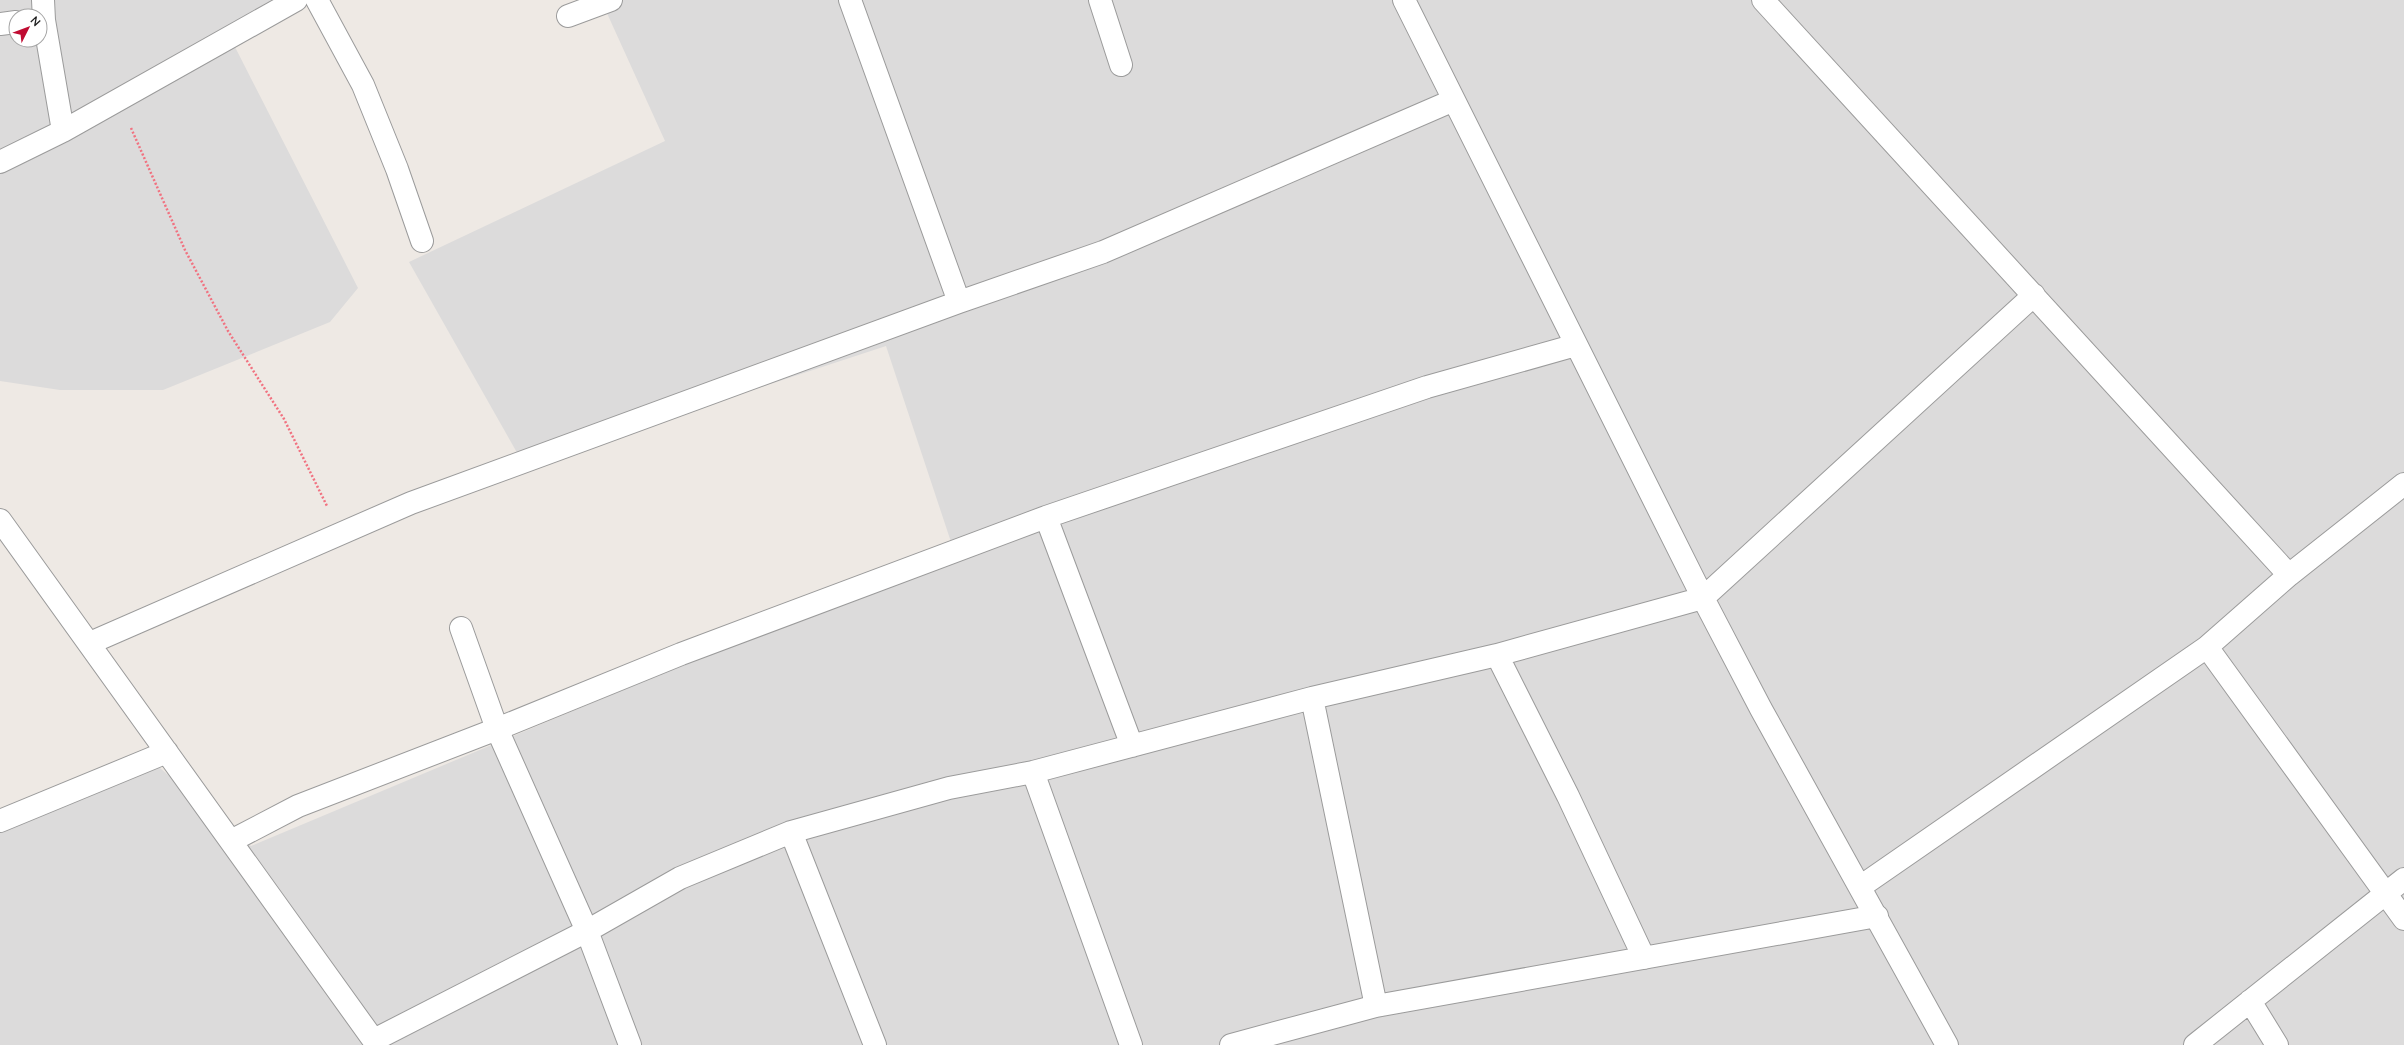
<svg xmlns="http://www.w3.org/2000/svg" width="2404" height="1045" font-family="Lato,sans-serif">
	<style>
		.residential { fill: #dcdbdb; fill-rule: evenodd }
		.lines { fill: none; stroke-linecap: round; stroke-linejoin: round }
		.minor-casing { stroke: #9b9b9b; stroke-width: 24 }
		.path { stroke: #f17280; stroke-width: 2.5; stroke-dasharray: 2 2; stroke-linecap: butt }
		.minor { stroke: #fff; stroke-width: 22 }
	</style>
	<rect width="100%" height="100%" fill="#eee9e4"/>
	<!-- residential -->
	<path class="residential" d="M0 0H313L235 47 358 288 330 322 163 390H60L0 381ZM16 16H40V40H16Z
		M601 0H2404V1045H0V825L153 762 251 846 954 551 886 346 524 465 409 262 665 141Z"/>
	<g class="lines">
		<!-- minor casing -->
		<g class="minor-casing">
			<path id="minor" d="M43 0 44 20 63 131
				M317 0 363 85 397 169 422 241
				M850 0 959 302
				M1100 0 1121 65
				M1404 0 1703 598 1761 709 1947 1045
				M1763 0 2289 575
				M568 16 611 0
				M0 24 16 22
				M0 162 63 131 296 0
				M1046 517 1132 746
				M0 520 377 1045
				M461 628 497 729 587 931 630 1045
				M90 643 411 503 959 302 1103 252 1454 100
				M2207 647 2404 919
				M1497 655 1568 796 1644 958
				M1312 698 1376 1006
				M1033 772 1131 1045
				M0 821 167 752
				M791 832 875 1045
				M231 841 298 806 497 729 681 654 1046 517 1427 387 1576 345
				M1860 887 2207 647 2289 575 2404 484
				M2250 1001 2277 1045
				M374 1040 587 931 680 878 791 832 949 788 1033 772 1312 698 1497 655 1703 598 2034 295
				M1231 1045 1376 1006 1877 916
				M2195 1045 2404 879"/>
		</g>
		<!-- path -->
		<path class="path" d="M131 128 185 250 228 331 284 419 327 506"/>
		<!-- minor -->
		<use href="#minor" class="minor"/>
	</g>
	<!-- north arrow -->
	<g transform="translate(28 28) rotate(48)"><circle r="19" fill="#ffffff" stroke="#a5a5a5"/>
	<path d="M0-3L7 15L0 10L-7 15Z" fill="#c00c32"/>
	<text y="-6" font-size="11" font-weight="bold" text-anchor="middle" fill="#1e1e1e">N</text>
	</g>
</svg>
